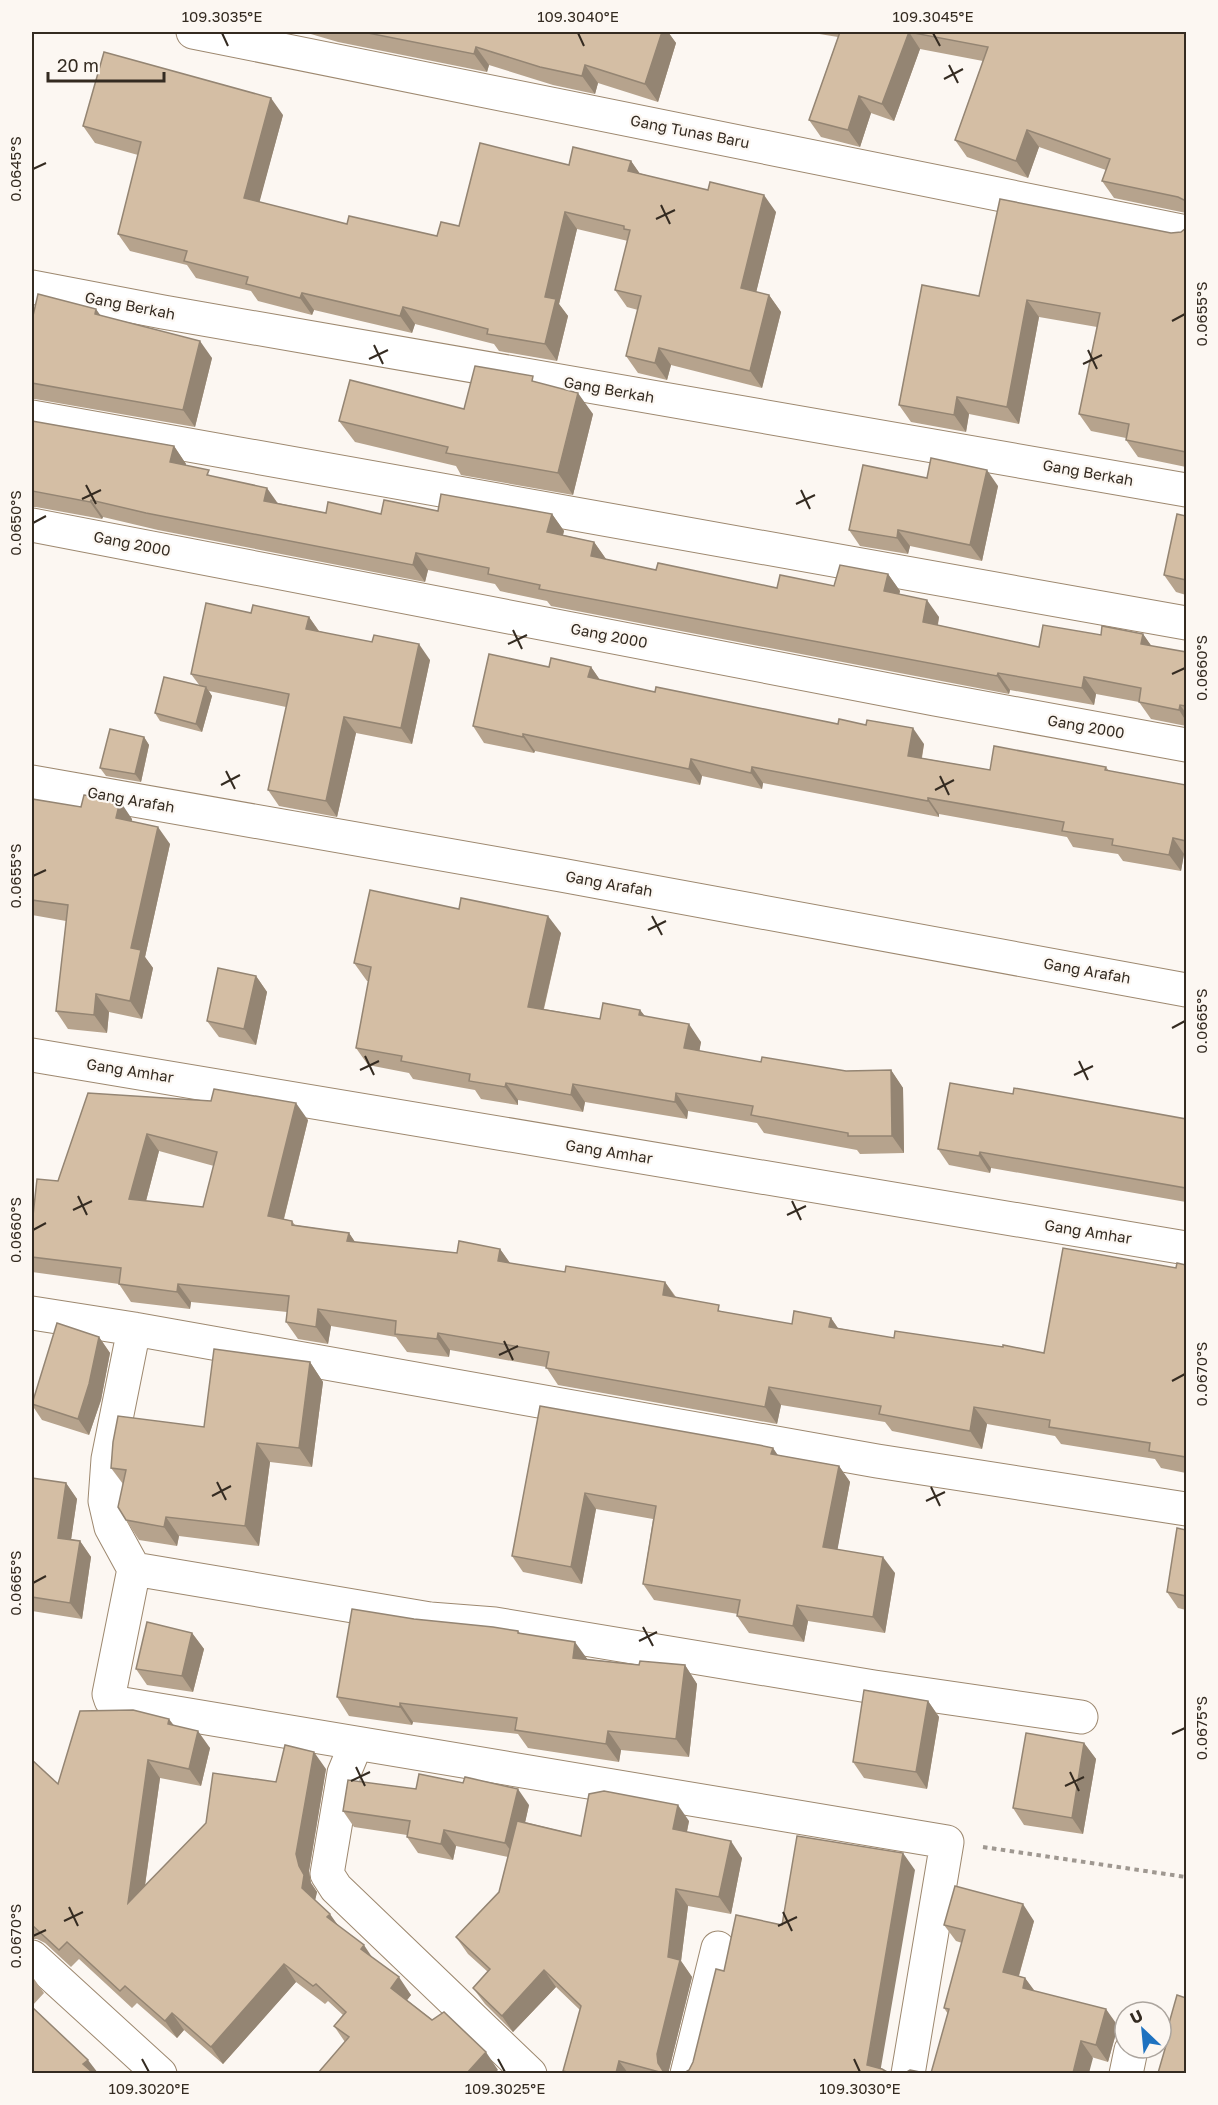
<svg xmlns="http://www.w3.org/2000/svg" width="1218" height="2105" font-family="'Golos Text',sans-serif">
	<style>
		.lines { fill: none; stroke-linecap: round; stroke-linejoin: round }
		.minor-casing { stroke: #9d886f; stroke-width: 35 }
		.path { stroke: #9f9891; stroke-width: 4; stroke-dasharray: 4.5 4.5; stroke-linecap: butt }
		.minor { stroke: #fff; stroke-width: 33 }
		.wall { fill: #b6a38d; fill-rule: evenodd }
		.shaded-wall { fill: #948573 }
		.building { fill: #d4bea4; stroke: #948573; stroke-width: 1.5; fill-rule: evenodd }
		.ticks { fill: none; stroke: #342b21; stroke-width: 2 }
		.labels { text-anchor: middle; stroke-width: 4.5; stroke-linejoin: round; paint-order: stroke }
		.street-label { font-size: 15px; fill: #342b21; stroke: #fcf7f2 }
		.neatline { fill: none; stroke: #342b21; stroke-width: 2 }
		.ticks-label { font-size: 15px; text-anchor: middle; fill: #342b21 }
	</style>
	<rect width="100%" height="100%" fill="#fcf7f2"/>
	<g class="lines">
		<!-- minor casing -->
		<g class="minor-casing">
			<path id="minor" d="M193 32 1186 232
				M32 287 163 312 1186 490
				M32 417 1186 623
				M32 525 935 699 1186 745
				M32 782 561 875 1186 990
				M32 1055 1186 1248
				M32 1313 134 1329 877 1461 1186 1509
				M134 1329 108 1459 105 1501 111 1527 134 1569 109 1694 111 1700 117 1703 947 1842 908 2074
				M134 1569 430 1619 495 1624 874 1687 1081 1717
				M356 1744 344 1773 327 1874 336 1888 530 2074
				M32 1957 160 2074
				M687 2074 718 1948
				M1126 2074 1131 2050"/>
		</g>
		<!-- path -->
		<path class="path" d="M983 1847 1186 1877"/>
		<!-- minor -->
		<use href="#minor" class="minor"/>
	</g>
	<!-- wall -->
	<path class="wall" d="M304 32H668L676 43 658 102 598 83 595 94 553 85 489 65 487 72 338 42Z
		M807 32H1186V213L1114 198 1102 181 1106 170 1039 147 1028 178 967 157 955 140 983 61 920 49 894 121 871 113 860 147 821 137 809 120 838 37Z
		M283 115 259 202 347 224 437 236 459 226 569 165 631 161 639 173 776 212 756 292 769 295 781 312 762 388 671 365 667 380 638 373 626 356 638 310 627 307 615 290 628 241 577 229 559 304 568 316 557 361 499 351 494 344 415 324 412 333 314 310 312 315 258 301 251 291 196 278 187 265 130 251 118 234 138 155 95 143 83 126Z
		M1186 228V467L1138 457 1126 440V438L1091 431 1079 414 1097 327 1039 317 1019 424 969 414 966 432 911 422 899 405 979 296 1171 233 1181 232Z
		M101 316 212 358 195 427 35 399H32V320Z
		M537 382 593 414 573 495 461 475 456 466 355 442 339 421 464 409Z
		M32 421 174 446 186 464 185 465 278 503 326 513 381 514 438 511 552 514 564 531 563 535 594 542 606 559 656 570 777 588 834 586 888 574 900 591 899 594 939 617 938 625 1039 647 1101 635 1143 634 1151 646 1186 652V726L1151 719 1139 702 1096 694 1094 705 1010 690 1009 694 551 606 547 601 500 591 495 584 428 570 425 582 158 530 103 517 102 519 36 507H32Z
		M927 478 998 486 982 561 910 546 908 554 860 546 849 530Z
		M1186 516V595L1176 592 1164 575Z
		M251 613 309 617 319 631 430 660 412 744 356 733 337 817 279 806 268 790 286 707 209 691 212 696 202 732 160 721 155 713 200 686 191 674Z
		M549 667H591L600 680 655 692 924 744 922 758 990 770 1106 767 1109 771 1186 785V855L1184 854 1181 871 1123 861 1118 854 1073 847 1067 837 939 814V817L763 783 762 789 702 776 700 785 535 751 534 753 484 743 473 726Z
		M144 737 149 745 141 782 106 776 100 768Z
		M32 799 132 819V821L170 844 145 957 153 968 142 1019 109 1012 107 1033 68 1029 56 1011 66 921 32 915Z
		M459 909 561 933 544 1009 600 1019 640 1010 645 1016 701 1042 699 1051 761 1062 846 1071 891 1070 903 1088 904 1153 860 1154 857 1150 764 1133 757 1123 688 1111 687 1119 585 1102 583 1112 518 1100V1105L481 1099 475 1090 413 1079 409 1073 368 1065 356 1048 369 981H367L354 963Z
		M256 976 267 992 256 1045 219 1037 207 1021Z
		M88 1093 308 1120 284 1219 292 1221 295 1225 349 1233 355 1242 457 1253 500 1249 510 1263 565 1272 665 1282 676 1297 724 1312 792 1324 831 1318 838 1328 894 1338 1044 1353 1176 1268 1186 1265V1473L1161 1468 1155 1459 1061 1444 1055 1436 987 1424 982 1449 892 1431 885 1422 781 1405 777 1424 558 1385 546 1367 450 1350 449 1357 407 1352 396 1337 331 1326 328 1344 298 1339 286 1322 287 1312 191 1302 190 1309 131 1302 119 1284 32 1272V1225L58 1181ZM159 1151 214 1166 203 1207 146 1201Z
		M1013 1094 1186 1119V1202L991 1168 990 1173 949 1165 938 1149Z
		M99 1337 110 1353 101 1400 89 1435 42 1420 32 1405V1403Z
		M310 1362 323 1382 312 1467 270 1462 259 1546 179 1536 177 1546 139 1540 126 1520 123 1484 111 1468 204 1427Z
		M540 1406 773 1448 777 1455 839 1466 850 1482 837 1550 895 1573 885 1633 808 1621 804 1642 749 1633 737 1616 738 1614 654 1600 643 1584 653 1519 596 1509 582 1584 523 1572 512 1556Z
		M32 1478 66 1483 77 1499 71 1539 80 1541 91 1557 82 1619 32 1611Z
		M1186 1530V1610L1178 1608 1167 1592Z
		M414 1619 518 1631 520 1633 587 1659 639 1665H685L697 1684 689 1757 621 1750 619 1762 528 1748 518 1734 413 1722 412 1725 349 1716 337 1697Z
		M192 1633 204 1649 193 1692 147 1685 136 1669Z
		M928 1701 939 1717 927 1789 864 1778 853 1762Z
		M174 1726 210 1748 201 1786 160 1778 145 1886 276 1782 326 1769 309 1871 311 1883 317 1892 315 1900 339 1926 411 1995 407 2000 498 2070 345 2042 334 2026 343 2015 328 2001 325 2004 296 1982 223 2064 184 2030 177 2038 137 2003 132 2008 79 1959 71 1967 45 1943 37 1939H32V1760L58 1784Z
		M1084 1743 1096 1759 1083 1834 1024 1825 1013 1808Z
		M529 1805 525 1822 581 1836 689 1821 687 1832 742 1858 731 1914 688 1906 681 1961 692 1977 669 2070V2073H564L563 2071 580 2010 556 1987 513 2032 485 2004 473 1988 488 1972 468 1954 456 1937 499 1892 508 1857 456 1846 453 1860 418 1853 407 1837V1835L354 1827 343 1811Z
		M1034 1921 1019 1976 1025 1978 1034 1991 1118 2026 1108 2062 948 2014 944 2008 962 1943 956 1941 944 1925Z
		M32 1976 44 1993 32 2006Z"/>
	<!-- shaded-wall -->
	<path class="shaded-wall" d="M656 32H668L676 43 658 102 645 84Z
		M909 32 920 49 894 121 882 104Z
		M476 47 489 65 487 72 474 54Z
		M585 65 598 83 595 94 582 76Z
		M859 96 871 113 860 147 848 130Z
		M271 98 283 115 256 215 244 198Z
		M1027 130 1039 147 1028 178 1016 161Z
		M631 161 643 178 628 171Z
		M764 195 776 212 753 305 741 288Z
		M565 212 577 229 559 304 568 316 557 361 545 344V297Z
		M302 293 314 310 312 315 300 298Z
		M769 295 781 312 762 388 750 371Z
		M1027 300 1039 317 1019 424 1007 407Z
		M403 307 415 324 412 333 400 316Z
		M96 309 108 326 95 314Z
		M200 341 212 358 195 427 183 410Z
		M659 348 671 365 667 380 655 363Z
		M578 393 593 414 573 495 558 473Z
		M957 397 969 414 966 432 954 415Z
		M174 446 186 464 182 479 170 462Z
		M987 470 998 486 982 561 970 545Z
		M267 488 279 505 264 501Z
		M91 500 103 517 102 519 90 502Z
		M552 514 564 531 559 549 547 532Z
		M898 530 910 546 908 554 897 538Z
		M594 542 606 559 591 556Z
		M416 553 428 570 425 582 413 565Z
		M888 574 900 591 896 608 884 591Z
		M927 600 939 617 935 639 923 622Z
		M309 617 320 633 306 629Z
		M1143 634 1155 651 1141 644Z
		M419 644 430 660 412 744 401 728Z
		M591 667 602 683 588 677Z
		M998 673 1010 690 1009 694 997 676Z
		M1084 677 1096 694 1094 705 1082 688Z
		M206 687 212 696 202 732 196 724Z
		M1180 705 1186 713V721L1179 710Z
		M344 717 356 733 337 817 326 801Z
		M913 728 924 744 919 772 908 756Z
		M523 734 535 751 534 753 523 737Z
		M144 737 149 745 141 782 135 774Z
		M691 759 702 776 700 785 689 769Z
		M752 767 763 783 762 789 751 773Z
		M928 798 939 814V817L928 801Z
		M120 801 132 819 128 836 116 818Z
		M158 827 170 844 145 957 153 968 142 1019 130 1001 131 948Z
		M1173 838 1184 854 1181 871 1169 855Z
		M548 916 561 933 540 1024 528 1007Z
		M256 976 267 992 256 1045 244 1029Z
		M96 994 109 1012 107 1033 94 1015Z
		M640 1010 653 1027 639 1015Z
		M689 1024 701 1042 697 1065 684 1048Z
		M891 1070 903 1088 904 1153 892 1136Z
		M506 1083 518 1100V1105L505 1087Z
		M573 1084 585 1102 583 1112 571 1095Z
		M676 1093 688 1111 687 1119 675 1102Z
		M296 1103 308 1120 280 1234 268 1216Z
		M147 1134 159 1151 142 1216 129 1199Z
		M980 1152 991 1168 990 1173 979 1156Z
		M349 1233 361 1251 347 1241Z
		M500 1249 512 1266 498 1261Z
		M665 1282 677 1300 663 1295Z
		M178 1284 191 1302 190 1309 177 1292Z
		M318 1309 331 1326 328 1344 316 1327Z
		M831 1318 843 1336 829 1327Z
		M438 1333 450 1350 449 1357 437 1339Z
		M99 1337 110 1353 101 1400 89 1435 78 1419Z
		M310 1362 323 1382 312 1467 299 1448Z
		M769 1387 781 1405 777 1424 765 1407Z
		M974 1407 987 1424 982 1449 970 1431Z
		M257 1443 270 1462 259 1546 245 1526Z
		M773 1448 784 1464 771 1454Z
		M839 1466 850 1482 835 1563 823 1547Z
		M66 1483 77 1499 69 1554 58 1538Z
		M585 1493 596 1509 582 1584 571 1567Z
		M166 1517 179 1536 177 1546 164 1527Z
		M80 1541 91 1557 82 1619 70 1603Z
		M883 1557 895 1573 885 1633 873 1617Z
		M797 1605 808 1621 804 1642 793 1626Z
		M192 1633 204 1649 193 1692 182 1676Z
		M575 1642 588 1660 573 1658Z
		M685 1665 697 1684 689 1757 676 1739Z
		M928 1701 939 1717 927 1789 916 1772Z
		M400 1703 413 1722 412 1725 400 1707Z
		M169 1719 182 1736 168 1724Z
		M198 1731 210 1748 201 1786 189 1769Z
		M608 1731 621 1750 619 1762 606 1744Z
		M1084 1743 1096 1759 1083 1834 1072 1818Z
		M314 1752 326 1769 309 1871 311 1883 317 1892 314 1905 302 1888 296 1854Z
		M148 1760 160 1778 140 1920 128 1903Z
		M518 1789 529 1805 517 1859 505 1843Z
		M678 1805 689 1821 684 1845 673 1829Z
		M444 1830 456 1846 453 1860 441 1844Z
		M731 1841 742 1858 731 1914 719 1897Z
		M903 1853 915 1870 880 2073 867 2065Z
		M676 1889 688 1906 681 1961 692 1977 669 2070V2073H664L658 2063 657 2054 668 1957Z
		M1023 1904 1034 1921 1015 1989 1003 1972Z
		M330 1914 342 1931 327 1917Z
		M364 1945 376 1963 361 1949Z
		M284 1964 296 1982 223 2064 211 2047Z
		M544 1970 556 1987 513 2032 502 2016Z
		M399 1977 411 1995 403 2005 391 1988Z
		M1025 1978 1037 1994 1023 1988Z
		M1106 2009 1118 2026 1108 2062 1096 2045Z
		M172 2013 184 2030 177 2038 165 2021Z
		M1081 2041 1093 2058 1089 2073H1073Z
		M486 2052 498 2070 495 2073H467Z
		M88 2060 98 2073H90L83 2064Z
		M619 2061 628 2073H616Z"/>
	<!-- building -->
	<path class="building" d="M363 32H662L645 84 585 65 582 76 540 67 476 47 474 54Z
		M840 32H1186V201L1178 197 1102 181 1110 159 1027 130 1016 161 955 140 988 47 909 32 882 104 859 96 848 130 809 120Z
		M104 52 271 98 244 198 347 224 349 216 437 236 441 222 459 226 480 143 569 165 573 147 631 161 628 171 708 190 710 182 764 195 741 288 769 295 750 371 659 348 655 363 626 356 641 296 615 290 630 230 624 229V226L565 212 545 297 556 299 545 344 487 334 488 329 403 307 400 316 302 293 300 298 246 284 248 277 184 261 187 251 118 234 141 142 83 126Z
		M1000 199 1171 233 1181 232 1186 228V452L1126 440 1129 424 1079 414 1100 313 1027 300 1007 407 957 397 954 415 899 405 922 285 979 296Z
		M38 294 96 309 95 314 200 341 183 410 32 383V320Z
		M475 366 533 376 532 381 578 393 558 473 446 453 448 447 339 421 350 380 464 409Z
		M32 421 174 446 170 462 209 470 207 475 267 488 264 501 326 513 328 502 381 514 384 500 438 511 441 494 552 514 547 532 594 542 591 556 656 570 658 563 777 588 780 575 834 586 840 565 888 574 884 591 927 600 923 622 1039 647 1043 625 1101 635 1102 626 1143 634 1141 644 1186 652V706L1180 705 1179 710 1139 702 1141 688 1084 677 1082 688 998 673 997 676 539 589 540 585 488 574 489 568 416 553 413 565 146 513 91 500 90 502 32 491Z
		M931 458 987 470 970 545 898 530 897 538 849 530 863 465 927 478Z
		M1177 514 1186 516V580L1164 575Z
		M206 603 251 613 253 605 309 617 306 629 372 642 374 635 419 644 401 728 344 717 326 801 268 790 289 694 191 674Z
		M489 654 549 667 551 658 591 667 588 677 655 692 656 687 838 724 839 719 866 725 867 720 913 728 908 756 990 770 994 746 1106 767 1105 770 1186 785V841L1173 838 1169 855 1112 845 1113 839 1062 831 1064 822 928 798V801L752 767 751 773 691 759 689 769 523 734V737L473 726Z
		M164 677 206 687 196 724 155 713Z
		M110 729 144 737 135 774 100 768Z
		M84 795 120 801 116 818 158 827 131 948 141 950 130 1001 96 994 94 1015 56 1011 68 905 32 900V799L81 807Z
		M370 890 459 909 461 898 548 916 528 1007 600 1019 603 1003 640 1010 639 1015 689 1024 684 1048 761 1062 762 1057 846 1071 891 1070 892 1136H848V1133L751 1115 753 1106 676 1093 675 1102 573 1084 571 1095 506 1083 505 1087 469 1081 470 1074 401 1061 402 1056 356 1048 371 967 354 963Z
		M218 968 256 976 244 1029 207 1021Z
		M950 1083 1013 1094 1014 1088 1186 1119V1188L980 1152 979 1156 938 1149Z
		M214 1089 296 1103 268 1216 292 1221V1225L349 1233 347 1241 457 1253 459 1241 500 1249 498 1261 565 1272 566 1266 665 1282 663 1295 719 1305 718 1311 792 1324 794 1311 831 1318 829 1327 894 1338 895 1331 1003 1347V1345L1044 1353 1063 1248 1176 1268 1177 1263 1186 1265V1457L1149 1451 1150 1443 1049 1427 1050 1420 974 1407 970 1431 879 1414 881 1406 769 1387 765 1407 546 1368 549 1352 438 1333 437 1339 395 1334 396 1321 318 1309 316 1327 286 1322 289 1296 178 1284 177 1292 119 1284 121 1268 32 1257V1225L37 1179 58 1181 88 1093 211 1101ZM147 1134 217 1152 203 1207 129 1199Z
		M57 1323 99 1337 89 1384 78 1419 32 1404Z
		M214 1349 310 1362 299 1448 257 1443 245 1526 166 1517 164 1527 126 1520 118 1507 126 1470 111 1468 113 1442 118 1416 204 1427Z
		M540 1406 759 1445 773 1448 771 1454 839 1466 823 1547 883 1557 873 1617 797 1605 793 1626 737 1616 740 1600 643 1584 656 1506 585 1493 571 1567 512 1556Z
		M32 1478 66 1483 58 1538 80 1541 70 1603 32 1597Z
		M1177 1528 1186 1530V1596L1167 1592Z
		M352 1609 414 1619 493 1627 518 1631V1633L575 1642 573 1658 639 1665 640 1661 685 1665 676 1739 608 1731 606 1744 515 1730 517 1718 400 1703V1707L337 1697Z
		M147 1622 192 1633 182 1676 136 1669Z
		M864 1690 928 1701 916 1772 853 1762Z
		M133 1710 169 1719 168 1724 198 1731 189 1769 148 1760 128 1903 206 1823 213 1773 276 1782 285 1745 314 1752 296 1854 299 1866 304 1875 302 1888 330 1914 327 1917 364 1945 361 1949 399 1977 391 1988 432 2020 444 2012 486 2052 467 2073H318L349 2037 334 2026 346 2012 316 1984 313 1986 284 1964 211 2047 172 2013 165 2021 125 1986 120 1991 67 1942 59 1950 32 1925V1760L58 1784 80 1711Z
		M1026 1733 1084 1743 1072 1818 1013 1808Z
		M419 1774 463 1783 465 1777 518 1789 505 1843 444 1830 441 1844 407 1837 410 1821 343 1811 348 1780 416 1789Z
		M604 1791 678 1805 673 1829 731 1841 719 1897 676 1889 668 1957 680 1960 657 2054 658 2063 663 2071 667 2073H663L619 2061 616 2073H571L563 2071 581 2006 544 1970 502 2016 473 1988 490 1969 456 1937 499 1892 517 1821 581 1836 589 1794Z
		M797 1836 903 1853 867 2065 882 2069 889 2073H684L689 2070 693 2062 716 1969 724 1971 736 1915 782 1925Z
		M955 1886 1023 1904 1003 1972 1025 1978 1023 1988 1106 2009 1096 2045 1081 2041 1073 2073H931L949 2009 944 2008 965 1930 944 1925Z
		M1177 1995 1186 1998V2073H1158L1167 2042 1164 2041Z
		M32 2007 88 2060 83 2064 93 2073H32Z
		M910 2070 925 2073H905Z"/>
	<!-- ticks -->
	<path class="ticks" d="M222 33 228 46M578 33 584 46M933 33 940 46M949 65 958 83M944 79 963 69M33 169 46 163M661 205 670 224M656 219 675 210M1172 321 1185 314M374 345 383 364M1088 350 1097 369M369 359 388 350M1083 364 1102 355M86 485 96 504M801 490 810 509M82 499 101 490M796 504 815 495M33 523 46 516M513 630 522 649M508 644 527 635M1172 674 1185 668M226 771 235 789M940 776 949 795M221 785 240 775M935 790 954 780M33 876 46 870M652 916 662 935M648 930 666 921M1172 1028 1185 1021M365 1056 374 1075M1079 1061 1088 1080M360 1070 379 1061M1074 1075 1093 1066M78 1196 87 1215M792 1201 801 1220M73 1210 92 1201M787 1215 806 1206M33 1230 46 1223M504 1341 513 1360M499 1355 518 1346M1172 1381 1185 1374M217 1482 226 1500M931 1487 940 1506M212 1496 231 1486M926 1501 945 1492M33 1583 46 1576M643 1627 653 1646M639 1641 657 1632M1172 1734 1185 1728M356 1767 365 1786M1070 1772 1079 1791M351 1781 370 1772M1065 1786 1084 1777M69 1907 78 1926M783 1912 792 1931M64 1921 83 1912M778 1926 797 1917M33 1936 46 1930M142 2059 149 2072M498 2059 505 2072M854 2059 860 2072"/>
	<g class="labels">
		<!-- street labels -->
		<g class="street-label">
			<text transform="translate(690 132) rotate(11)" y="5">Gang Tunas Baru</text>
			<text transform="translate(130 306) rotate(11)" y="5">Gang Berkah</text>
			<text transform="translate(609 390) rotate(10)" y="5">Gang Berkah</text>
			<text transform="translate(1088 473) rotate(10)" y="5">Gang Berkah</text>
			<text transform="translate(132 544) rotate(11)" y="5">Gang 2000</text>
			<text transform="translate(609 636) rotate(11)" y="5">Gang 2000</text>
			<text transform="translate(1086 727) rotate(10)" y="5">Gang 2000</text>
			<text transform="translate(131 800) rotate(10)" y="5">Gang Arafah</text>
			<text transform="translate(609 884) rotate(10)" y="5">Gang Arafah</text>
			<text transform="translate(1087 971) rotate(10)" y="5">Gang Arafah</text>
			<text transform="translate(130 1071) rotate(9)" y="5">Gang Amhar</text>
			<text transform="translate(609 1152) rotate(9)" y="5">Gang Amhar</text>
			<text transform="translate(1088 1232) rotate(9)" y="5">Gang Amhar</text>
		</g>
	</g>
	<!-- border -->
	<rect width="1218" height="2105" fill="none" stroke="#fcf7f2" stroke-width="66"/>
	<!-- north arrow -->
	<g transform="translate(1143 2030) rotate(334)"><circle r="28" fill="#fcf7f2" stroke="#aca59e" stroke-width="1.5"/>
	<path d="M0-4.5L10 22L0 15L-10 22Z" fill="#1e72c0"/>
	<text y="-9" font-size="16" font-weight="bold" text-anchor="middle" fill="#342b21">U</text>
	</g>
	<!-- scale -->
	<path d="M48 72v9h116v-9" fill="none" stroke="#342b21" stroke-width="3"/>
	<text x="57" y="72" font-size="18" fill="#342b21" stroke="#fcf7f2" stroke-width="4.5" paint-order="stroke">20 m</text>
	<rect x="33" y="33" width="1152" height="2039" class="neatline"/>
	<g class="ticks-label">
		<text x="222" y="22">109.3035°E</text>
		<text x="578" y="22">109.3040°E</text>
		<text x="933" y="22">109.3045°E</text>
		<text transform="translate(16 169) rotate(-90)" y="5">0.0645°S</text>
		<text transform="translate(1202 314) rotate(-90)" y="5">0.0655°S</text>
		<text transform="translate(16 523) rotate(-90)" y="5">0.0650°S</text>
		<text transform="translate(1202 668) rotate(-90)" y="5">0.0660°S</text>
		<text transform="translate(16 876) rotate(-90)" y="5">0.0655°S</text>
		<text transform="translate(1202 1021) rotate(-90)" y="5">0.0665°S</text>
		<text transform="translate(16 1230) rotate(-90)" y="5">0.0660°S</text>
		<text transform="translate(1202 1374) rotate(-90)" y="5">0.0670°S</text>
		<text transform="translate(16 1583) rotate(-90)" y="5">0.0665°S</text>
		<text transform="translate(1202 1728) rotate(-90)" y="5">0.0675°S</text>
		<text transform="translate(16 1936) rotate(-90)" y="5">0.0670°S</text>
		<text x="149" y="2094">109.3020°E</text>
		<text x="505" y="2094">109.3025°E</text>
		<text x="860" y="2094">109.3030°E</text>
	</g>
</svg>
